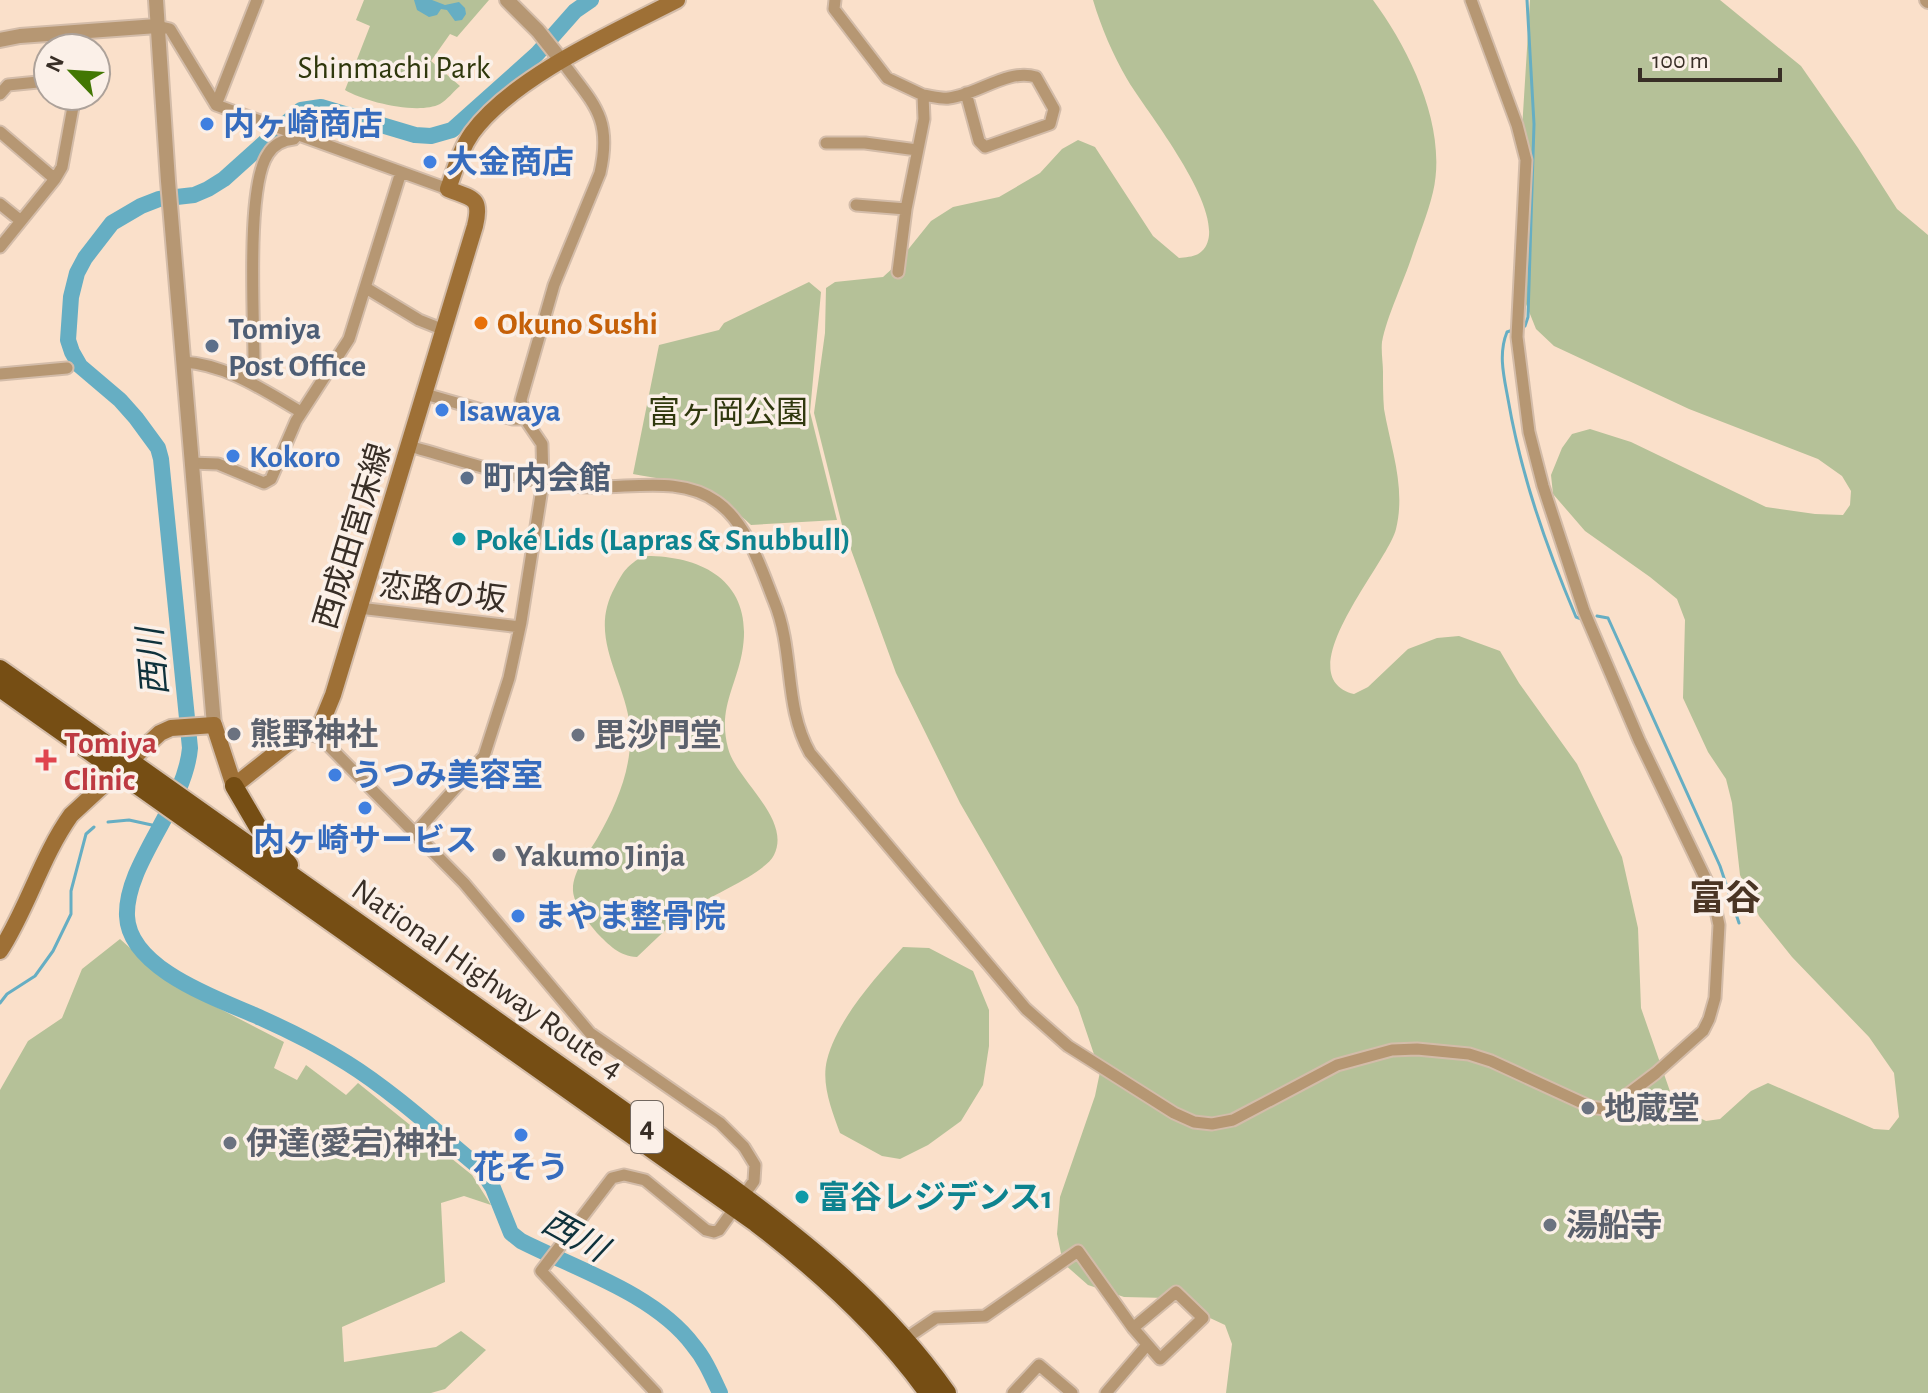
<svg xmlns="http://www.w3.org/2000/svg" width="1928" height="1393" font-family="'Alegreya Sans','Noto Sans JP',sans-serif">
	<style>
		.green { fill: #b5c198 }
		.water { fill: #66aec3 }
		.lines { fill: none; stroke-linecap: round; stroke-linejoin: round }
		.stream { stroke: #66aec3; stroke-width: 3 }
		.river { stroke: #66aec3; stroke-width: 16 }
		.minor-casing { stroke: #d3bca9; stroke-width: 15 }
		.tertiary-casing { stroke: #d3bca9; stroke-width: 18 }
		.secondary-casing { stroke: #d3bca9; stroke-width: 20 }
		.trunk-casing { stroke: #d3bca9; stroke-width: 22 }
		.minor { stroke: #b69773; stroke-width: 11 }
		.tertiary { stroke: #b69773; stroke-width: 14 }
		.secondary { stroke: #9e7036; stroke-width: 16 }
		.trunk { stroke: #764e14; stroke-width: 18 }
		.shop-dot { fill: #3f7fe0; stroke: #fbf0e8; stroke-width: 3 }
		.food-dot { fill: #e8710a; stroke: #fbf0e8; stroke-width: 3 }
		.service-dot { fill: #5c6f8a; stroke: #fbf0e8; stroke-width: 3 }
		.culture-dot { fill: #0f9aa8; stroke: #fbf0e8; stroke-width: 3 }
		.worship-dot { fill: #6b7280; stroke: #fbf0e8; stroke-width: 3 }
		.health-dot { fill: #e0444e; stroke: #fbf0e8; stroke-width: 3 }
		.labels { text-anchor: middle; stroke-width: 7; stroke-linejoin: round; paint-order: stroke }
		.shield { fill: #fbf0e8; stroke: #726860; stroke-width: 2 }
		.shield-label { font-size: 30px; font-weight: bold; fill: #382e26 }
		.park-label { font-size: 32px; fill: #2f380d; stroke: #fbf0e8 }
		.shop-label { font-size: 32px; font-weight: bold; fill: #366cbe; stroke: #fbf0e8; text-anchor: start }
		.food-label { font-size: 32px; font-weight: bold; fill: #c56008; stroke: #fbf0e8; text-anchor: start }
		.service-label { font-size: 32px; font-weight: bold; fill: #4e5e75; stroke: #fbf0e8; text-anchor: start }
		.street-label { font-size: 32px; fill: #382e26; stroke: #fbf0e8 }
		.culture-label { font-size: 32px; font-weight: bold; fill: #0d838f; stroke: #fbf0e8; text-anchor: start }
		.worship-label { font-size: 32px; font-weight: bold; fill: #5b616d; stroke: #fbf0e8; text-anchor: start }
		.health-label { font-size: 32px; font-weight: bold; fill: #be3a42; stroke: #fbf0e8; text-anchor: start }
		.water-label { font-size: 34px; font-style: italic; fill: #0f323c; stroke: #fbf0e8 }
		.quarter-label { font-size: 36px; font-weight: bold; fill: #4a3524; stroke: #fbf0e8 }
	</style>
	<rect width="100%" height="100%" fill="#fae0ca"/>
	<!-- green -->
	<path class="green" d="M364 0H489L457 37 450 34 431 61 460 86C454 91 447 100 440 104 418 115 365 102 345 90L370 26 356 20Z
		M1093 0H1373C1410 50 1448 128 1433 192 1428 213 1419 235 1412 256 1404 281 1387 316 1382 342 1381 351 1383 363 1383 372 1383 384 1383 397 1384 409 1391 449 1406 488 1396 529 1388 563 1285 676 1354 694L1368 687 1408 649 1437 638 1459 636 1500 651 1519 683 1577 764 1622 857 1638 928 1641 1008 1672 1097 1689 1113 1706 1121 1720 1119 1751 1091 1768 1083 1874 1129 1889 1130 1899 1117 1894 1073 1869 1037 1792 957 1759 916 1740 875 1732 803 1726 779 1708 752 1683 698 1685 620 1677 599 1650 577 1585 531 1553 494 1551 475 1562 448 1572 434 1590 429 1631 442 1766 507 1815 514 1843 515 1850 505 1851 491 1842 476 1818 459 1689 409 1554 346 1536 329 1526 304 1514 259 1530 0H1720L1801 66 1858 148 1897 209 1928 235V1393H1226L1232 1344 1225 1325 1167 1298 1124 1297 1088 1285 1063 1263 1057 1234 1060 1197 1095 1096 1100 1072 1078 1007 960 803 896 673 842 525 814 413 825 333 826 288 835 282 883 277 894 267 931 221 953 207 999 197 1040 173 1062 149 1078 140 1095 147 1153 236 1179 258C1187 257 1196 257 1202 251 1235 219 1144 109 1127 79 1113 55 1101 27 1093 0Z
		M809 282 821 292 810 412 837 520 751 525C711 487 685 483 633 474L659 345 719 330 724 323Z
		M643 556C704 555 755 583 742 653 735 689 718 709 728 748 736 780 792 819 774 855 765 873 716 893 698 905 676 919 656 939 637 957 619 956 609 945 597 933 588 922 574 905 573 891 572 871 589 853 598 837 617 804 633 766 630 727 625 678 587 637 615 587 624 570 627 566 643 556Z
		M120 939 168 982 284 1042 274 1068 297 1080 306 1065 346 1095 358 1083 472 1175 491 1205 464 1196 441 1203 445 1282 342 1327 344 1362 436 1347 461 1331 486 1350 445 1389 431 1393H0V1090L28 1041 62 1018 82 969Z
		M903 947 929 948 973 971 989 1010V1046L983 1085 961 1121 928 1145 900 1159 882 1156 840 1133C832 1111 821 1084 827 1060 837 1020 875 978 903 947Z"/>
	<!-- water -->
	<path class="water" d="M414 0H432L445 5 459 2 465 8 466 14 462 20 455 21 447 10 441 9 437 15 429 17 417 10Z"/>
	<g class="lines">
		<!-- stream -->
		<path class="stream" d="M1520 328 1525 326 1528 317 1534 124 1527 0
			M1513 330 1507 332C1498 354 1504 377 1508 399 1521 475 1546 546 1576 617L1584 620
			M1597 616 1608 618 1720 866 1739 923
			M108 822 129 820 161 827
			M0 1003 7 994 35 976 53 951 71 914V891L86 834 94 827"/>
		<!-- river -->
		<path class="river" d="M591 0 575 11 537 54 452 130 431 136 415 135 321 107 301 110 224 179 208 189 194 195 159 199 141 206 112 223 85 258 77 273 71 297 68 340 72 352 80 366 120 400 136 418 158 448 161 459 190 748C185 806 125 864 127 916 129 970 221 1000 261 1018 290 1031 320 1046 347 1063 392 1091 439 1134 480 1168L493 1188 511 1233 521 1241C576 1269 655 1294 693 1345 705 1359 712 1376 720 1393"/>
		<!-- minor casing -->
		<g class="minor-casing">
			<path id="minor" d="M835 0 834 9 887 78 923 95 924 119 906 209 898 272
				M157 26 170 29 216 105 448 189
				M0 94 8 85 48 81
				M923 95C931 96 941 99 949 98 977 95 1008 68 1036 77L1054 109 1050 124 985 147 979 141 966 93
				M216 105 257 0
				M0 132 55 179 0 247
				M826 143H865L917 150
				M55 179 62 167 75 96
				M0 204 21 221
				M856 205 906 209
				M366 288 419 320 444 330
				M183 362C226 364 265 391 301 412
				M0 374 67 368
				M245 378 254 360C254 317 246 186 268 154 274 144 283 140 294 139L296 136
				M425 394 513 419H525
				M409 446C453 458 499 474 544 482 560 485 577 487 592 487 633 488 682 476 717 502 747 523 761 568 774 601 795 652 783 705 810 753L1026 1009 1068 1046 1174 1113 1194 1122 1212 1124 1233 1120 1337 1065 1392 1050 1417 1049 1469 1054 1491 1061 1591 1107 1604 1109 1619 1101 1656 1073 1703 1031 1709 1019 1715 998 1719 925 1712 892 1639 740 1584 611 1543 486 1529 432 1517 337 1526 160 1517 125 1471 0
				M191 463 218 464 264 483 271 479 296 421 349 339 401 172
				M359 608 520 627
				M317 734 464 883 590 1033 720 1123 744 1147 755 1165 754 1181 719 1230 714 1232 706 1230 645 1180 624 1175 612 1178 541 1271 656 1393
				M416 832 484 756 509 678 521 622 543 482 542 444 525 419 521 400 554 285 600 173C613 116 592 103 561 60
				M1176 1292 1203 1318 1160 1359 1133 1328Z
				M905 1339 936 1318 985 1316 1078 1251 1133 1328
				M1013 1393 1039 1365 1072 1393
				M1106 1393 1147 1345"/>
		</g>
		<!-- tertiary casing -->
		<g class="tertiary-casing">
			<path id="tertiary" d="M156 0 168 181 214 725
				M507 0 538 31 561 60
				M1927 0 1928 1
				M0 40 20 36 157 26"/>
		</g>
		<!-- secondary casing -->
		<g class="secondary-casing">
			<path id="secondary" d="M0 951C28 908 41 857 71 815L160 733 171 728 214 725 234 786 306 729 317 734 333 695 475 226C482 197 473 199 448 189 455 170 460 150 472 133 514 76 615 32 677 0"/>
		</g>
		<!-- trunk casing -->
		<g class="trunk-casing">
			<path id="trunk" d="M0 669 723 1181C807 1243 887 1307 947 1393
				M0 688 756 1223C820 1272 881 1327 928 1393
				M234 786 258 827 289 865"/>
		</g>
		<!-- minor -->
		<use href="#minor" class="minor"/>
		<!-- tertiary -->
		<use href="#tertiary" class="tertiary"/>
		<!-- secondary -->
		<use href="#secondary" class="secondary"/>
		<!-- trunk -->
		<use href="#trunk" class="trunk"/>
	</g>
	<!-- markers -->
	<g class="shop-dot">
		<circle cx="207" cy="124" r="8"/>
		<circle cx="430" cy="162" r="8"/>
		<circle cx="442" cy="410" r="8"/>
		<circle cx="233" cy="456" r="8"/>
		<circle cx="335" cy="775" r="8"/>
		<circle cx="365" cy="808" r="8"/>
		<circle cx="518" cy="916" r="8"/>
		<circle cx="521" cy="1135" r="8"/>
	</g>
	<circle class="food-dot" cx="481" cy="323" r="8"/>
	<g class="service-dot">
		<circle cx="212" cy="346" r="8"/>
		<circle cx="467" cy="478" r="8"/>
	</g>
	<g class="culture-dot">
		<circle cx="459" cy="539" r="8"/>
		<circle cx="802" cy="1197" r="8"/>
	</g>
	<g class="worship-dot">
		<circle cx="234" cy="734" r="8"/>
		<circle cx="578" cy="735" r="8"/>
		<circle cx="499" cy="855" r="8"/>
		<circle cx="1588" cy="1108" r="8"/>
		<circle cx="230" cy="1143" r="8"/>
		<circle cx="1550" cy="1225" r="8"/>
	</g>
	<path class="health-dot" d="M42 748h8v8h8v8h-8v8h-8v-8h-8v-8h8z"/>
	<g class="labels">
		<!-- shield labels -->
		<rect class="shield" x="631" y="1101" width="32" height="52" rx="6"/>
		<g class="shield-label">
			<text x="647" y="1137">4</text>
		</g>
		<!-- park labels -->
		<g class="park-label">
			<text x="394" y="78">Shinmachi Park</text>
			<text x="728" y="423">富ヶ岡公園</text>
		</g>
		<!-- shop labels -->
		<g class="shop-label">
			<text x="223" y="135">内ヶ崎商店</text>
			<text x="446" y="173">大金商店</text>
			<text x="458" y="421">Isawaya</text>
			<text x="249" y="467">Kokoro</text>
			<text x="351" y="786">うつみ美容室</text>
			<text x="365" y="851" text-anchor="middle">内ヶ崎サービス</text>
			<text x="534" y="927">まやま整骨院</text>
			<text x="521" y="1178" text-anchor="middle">花そう</text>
		</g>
		<!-- food labels -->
		<g class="food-label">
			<text x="497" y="334">Okuno Sushi</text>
		</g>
		<!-- service labels -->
		<g class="service-label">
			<text x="228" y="339">Tomiya<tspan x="228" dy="37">Post Office</tspan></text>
			<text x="483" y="489">町内会館</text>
		</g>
		<!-- street labels -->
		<g class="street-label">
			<text transform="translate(352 536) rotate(-73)" y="11">西成田宮床線</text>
			<text transform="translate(443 592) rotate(7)" y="11">恋路の坂</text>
			<text transform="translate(488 978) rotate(35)" y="11">National Highway Route 4</text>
		</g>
		<!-- culture labels -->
		<g class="culture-label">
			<text x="475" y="550">Poké Lids (Lapras &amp; Snubbull)</text>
			<text x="818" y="1208">富谷レジデンス1</text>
		</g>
		<!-- worship labels -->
		<g class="worship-label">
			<text x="250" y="745">熊野神社</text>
			<text x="594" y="746">毘沙門堂</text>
			<text x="515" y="866">Yakumo Jinja</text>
			<text x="1604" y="1119">地蔵堂</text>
			<text x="246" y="1154">伊達(愛宕)神社</text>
			<text x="1566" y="1236">湯船寺</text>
		</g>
		<!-- health labels -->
		<g class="health-label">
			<text x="64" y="753">Tomiya<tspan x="64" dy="37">Clinic</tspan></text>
		</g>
		<!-- water labels -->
		<g class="water-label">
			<text transform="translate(152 662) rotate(-95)" y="12">西川</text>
			<text transform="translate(575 1235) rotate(29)" y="12">西川</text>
		</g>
		<!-- quarter labels -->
		<g class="quarter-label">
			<text x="1725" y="910">富谷</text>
		</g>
	</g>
	<!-- north arrow -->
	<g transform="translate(72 72) rotate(295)"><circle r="38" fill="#fbf0e8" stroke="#ada29a" stroke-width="2"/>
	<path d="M0-6L14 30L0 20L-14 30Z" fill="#427703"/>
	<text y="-12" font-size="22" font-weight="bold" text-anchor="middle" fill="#382e26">N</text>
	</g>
	<!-- scale -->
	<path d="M1640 68v12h140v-12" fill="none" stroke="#382e26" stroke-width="4"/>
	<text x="1652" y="68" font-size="24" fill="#382e26" stroke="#fbf0e8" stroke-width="6" paint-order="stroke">100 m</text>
</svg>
